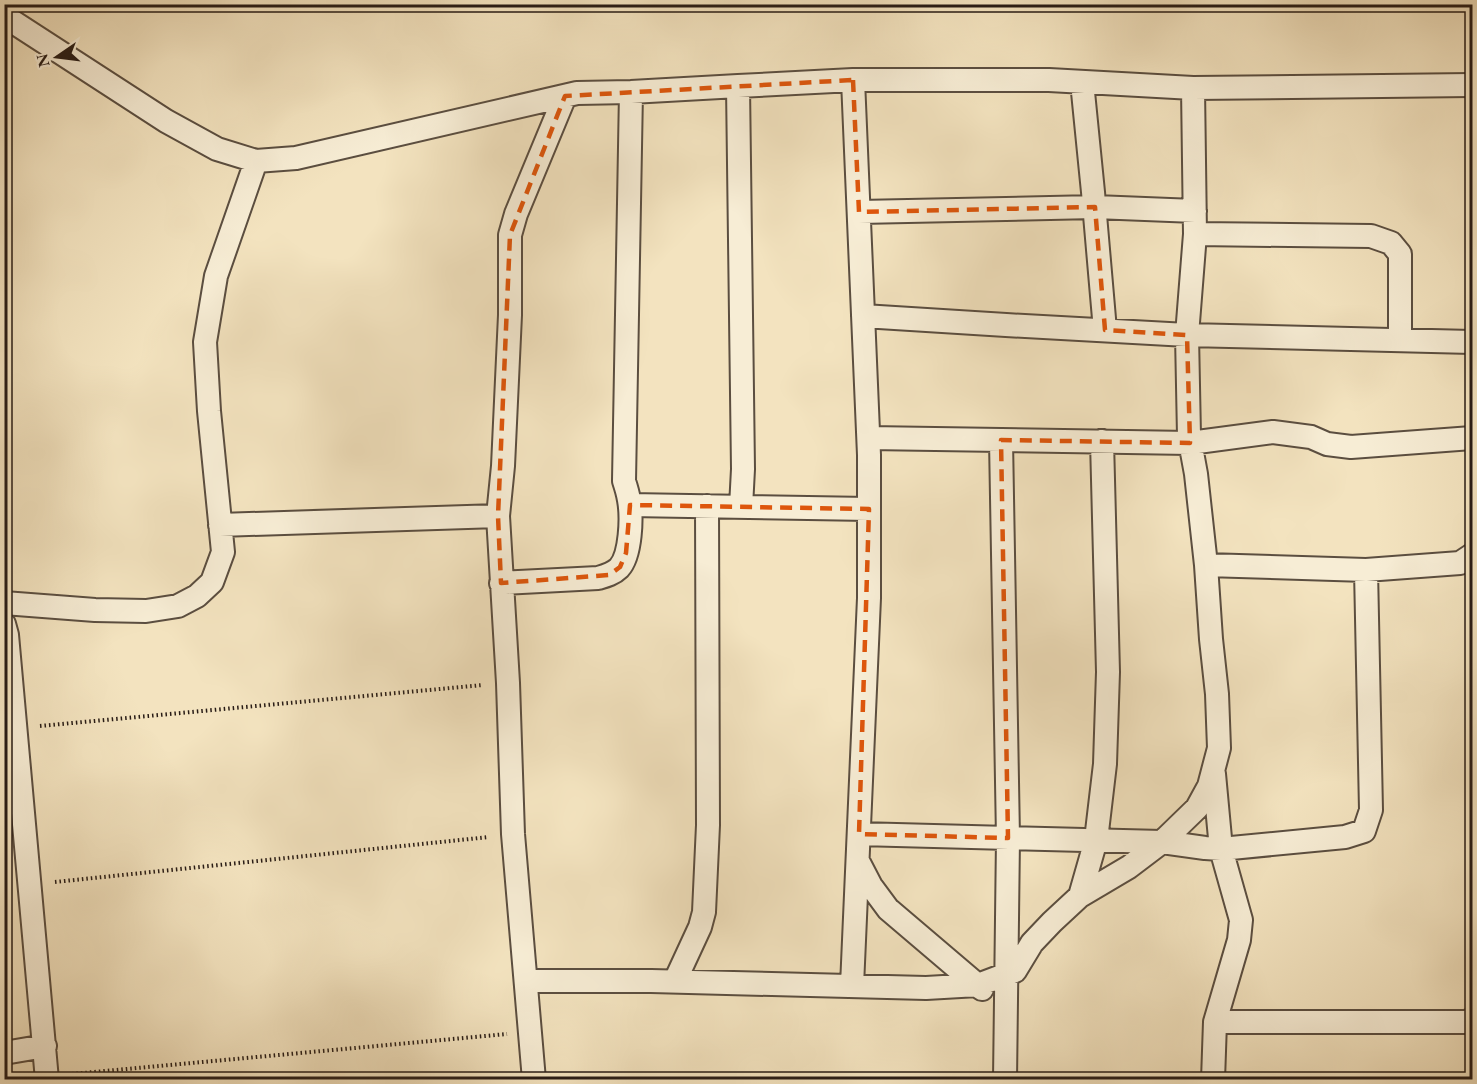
<svg xmlns="http://www.w3.org/2000/svg" width="1477" height="1084" font-family="'EB Garamond',serif">
	<style>
		.lines { fill: none; stroke-linecap: round; stroke-linejoin: round }
		.street-casing { stroke: #5b4e40; stroke-width: 26 }
		.path { stroke: #281c16; stroke-width: 4; stroke-dasharray: 1.5 3; stroke-linecap: butt }
		.street { stroke: #f7edd5; stroke-width: 22 }
		.marked { fill: none; stroke: #de560c; stroke-width: 4.5; stroke-dasharray: 12 8; stroke-linejoin: round }
	</style>
	<rect width="100%" height="100%" fill="#f3e3bf"/>
	<filter id="stains"><feTurbulence type="fractalNoise" baseFrequency=".00333" numOctaves="4"/><feColorMatrix values="0 0 0 0 .2 0 0 0 0 .09 0 0 0 0 .02 0 0 0 .5 -.17"/></filter>
	<radialGradient id="worn" r=".72"><stop offset=".6" stop-color="#630" stop-opacity="0"/><stop offset="1" stop-color="#630" stop-opacity=".3"/></radialGradient>
	<g class="lines">
		<!-- street casing -->
		<g class="street-casing">
			<path id="street" d="M4 16 166 121 217 149 256 161 296 158 577 93 631 92 738 86 853 80H1049L1193 88 1472 85
				M1082 82 1093 192 1105 330
				M738 86 743 469 741 507
				M859 212 1095 207 1195 211
				M1195 234 1371 236 1391 243 1400 254V340
				M863 316 1006 325 1187 335 1472 342
				M869 438 1190 443 1273 432 1311 437 1327 444 1351 447 1472 438
				M1001 440 1008 838 1005 1080
				M630 505 869 509
				M220 525 498 516
				M1206 565 1366 570 1460 563 1472 555
				M501 583 598 578C605 576 613 574 619 568 631 555 632 517 629 500 628 494 626 487 624 481L631 92
				M4 603 95 610 146 611 178 606 197 596 212 582 223 552 209 411 205 342 216 276 256 161
				M4 624 7 635 47 1080
				M1214 774 1221 849 1345 837 1364 831 1371 810 1366 570
				M859 834 1162 842 1205 848 1221 849 1241 920 1239 940 1215 1022 1213 1080
				M858 861 871 886 888 909 982 989
				M1080 896 1096 840 1105 764 1108 672 1102 441
				M526 981H651L926 988 978 985 1015 971 1032 943 1052 922 1080 896 1129 867 1162 842 1197 808 1209 786 1219 748 1217 694 1211 639 1206 565 1196 474 1189 436 1187 335 1195 234 1193 88
				M675 981 700 927 704 912 708 825 707 506
				M852 986 869 598V455L853 80
				M1215 1022H1465L1472 1020
				M4 1053 45 1046
				M534 1080 513 834 508 683 498 516 503 466 510 315V235L516 214 565 96"/>
		</g>
		<!-- path -->
		<path class="path" d="M40 726 483 685
			M55 882 489 837
			M72 1074 507 1034"/>
		<!-- street -->
		<use href="#street" class="street"/>
	</g>
	<!-- marked area -->
	<path class="marked" d="M853 80 859 212 1095 207 1105 330 1187 335 1190 443 1001 440 1008 838 859 834 869 509 630 505 626 553 620 567 609 575 501 583 498 516 510 235 565 96Z"/>
	<!-- margin -->
	<rect width="1477" height="1084" fill="none" stroke="#f3e3bf" stroke-width="24"/>
	<rect x="6" y="6" width="1465" height="1072" fill="none" stroke="#281c16" stroke-width="3"/>
	<rect x="12" y="12" width="1453" height="1060" fill="none" stroke="#281c16" stroke-width="1.5"/>
	<!-- north arrow -->
	<g transform="translate(57 57) rotate(256)" stroke="#f7edd5" stroke-width="4.5" paint-order="stroke">
	<path d="M0-4.5L10 22L0 15L-10 22Z" fill="#281c16"/>
	<text y="-9" font-size="16" font-weight="bold" text-anchor="middle" fill="#281c16">N</text>
	</g>
	<rect width="100%" height="100%" filter="url(#stains)"/>
	<rect width="100%" height="100%" fill="url(#worn)"/>
</svg>
